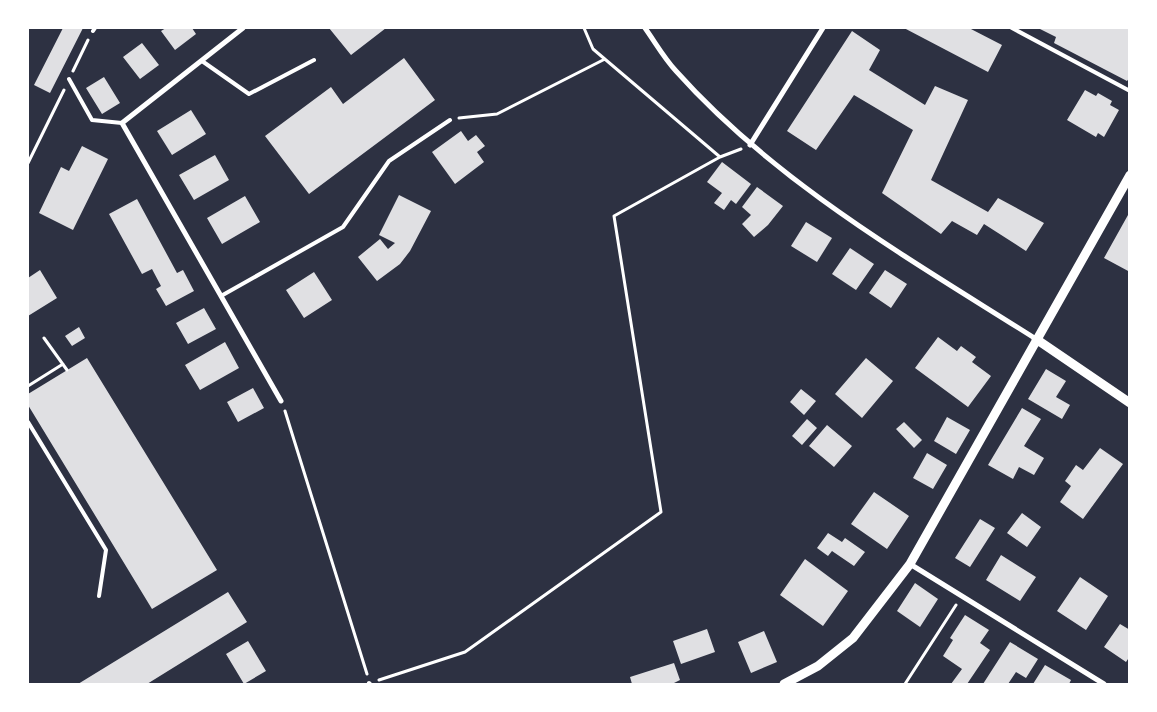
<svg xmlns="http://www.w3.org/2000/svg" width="1157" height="712" font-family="Roboto,sans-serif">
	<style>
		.building { fill: #e0e0e3 }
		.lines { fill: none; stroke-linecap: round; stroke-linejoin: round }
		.path { stroke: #fff; stroke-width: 3 }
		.service { stroke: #fff; stroke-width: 4 }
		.minor { stroke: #fff; stroke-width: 5 }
		.tertiary { stroke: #fff; stroke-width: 9 }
	</style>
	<rect width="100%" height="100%" fill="#2d3142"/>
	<!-- building -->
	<path class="building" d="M63 28H83L50 93 34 85Z
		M166 28H192L196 34 175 50 161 31Z
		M329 28H386L351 55Z
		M904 28H969L1002 45 988 72Z
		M1038 28H1130V77L1127 81 1054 43 1056 37Z
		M852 31 880 50 869 70 925 105 935 86 968 100 931 180 988 212 998 198 1044 223 1026 251 984 224 977 235 952 221 941 234 882 193 913 130 854 95 816 150 787 131Z
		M142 43 159 65 140 79 123 57Z
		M404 58 435 100 309 194 265 136 331 87 343 104Z
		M104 77 120 103 102 114 86 88Z
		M1085 90 1096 96 1098 93 1112 101 1110 105 1119 110 1104 137 1098 133 1096 137 1067 120Z
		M191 110 206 134 172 155 157 131Z
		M461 131 468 141 476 135 485 146 477 152 484 162 455 184 432 152Z
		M82 146 108 159 73 230 39 213 61 167 69 171Z
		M215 155 229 180 194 200 179 175Z
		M722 162 751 184 736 204 731 200 724 210 714 203 722 193 707 182Z
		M757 187 783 206 768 225 754 237 742 224 751 215 742 207Z
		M399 195 431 211 410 251 400 264 377 281 358 257 380 239 388 249 395 243 379 235Z
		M245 196 260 222 222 244 207 218Z
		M137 199 177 273 183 270 194 291 166 306 156 289 161 286 152 269 142 274 109 214Z
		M1128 215 1130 216V272L1104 258Z
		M806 222 832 238 817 262 791 246Z
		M850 248 874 264 856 290 832 274Z
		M40 270 57 298 28 316V278Z
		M885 270 907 284 891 308 869 293Z
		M314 272 332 300 304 318 286 290Z
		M204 308 216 329 188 344 176 323Z
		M79 327 85 338 72 346 65 336Z
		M938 337 957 351 961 346 976 357 972 362 991 376 968 407 915 368Z
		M225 342 239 368 200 390 185 365Z
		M87 358 217 570 152 609 28 405V394Z
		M866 358 893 381 862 418 835 394Z
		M1046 369 1066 381 1056 397 1070 405 1062 419 1028 399Z
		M253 388 264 408 238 422 227 402Z
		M801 389 816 401 804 415 790 402Z
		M1022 408 1041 419 1024 446 1044 458 1034 475 1019 467 1013 479 988 465Z
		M947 417 970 430 956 454 934 441Z
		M807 419 817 428 802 445 792 436Z
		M904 422 922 440 914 448 896 429Z
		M827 425 852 446 834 467 809 446Z
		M1100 448 1123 464 1083 519 1060 502 1071 486 1065 481 1076 465 1083 470Z
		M927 453 947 465 933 489 913 478Z
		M874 492 909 516 887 549 851 524Z
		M1022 513 1041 527 1027 547 1007 533Z
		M980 519 995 528 970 567 955 558Z
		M828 533 842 542 845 538 865 552 854 566 832 551 828 556 817 548Z
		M1001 555 1036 577 1020 601 986 580Z
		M805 559 848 591 823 626 780 595Z
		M1080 577 1108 596 1086 630 1057 611Z
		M915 583 938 599 920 627 897 611Z
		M228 592 247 622 147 684H78Z
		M965 615 989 630 980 643 990 650 967 684H951L962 669 943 656 953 640 950 638Z
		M1120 624 1130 630V656L1126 662 1104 647Z
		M707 629 715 652 681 664 673 641Z
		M764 631 777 662 751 673 738 642Z
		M248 641 266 671 244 684 226 654Z
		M1010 642 1038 659 1026 678 1016 672 1008 684H983Z
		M674 663 680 680 672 684H632L630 677Z
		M1045 665 1071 680 1069 684H1033Z"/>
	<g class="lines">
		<!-- path -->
		<path class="path" d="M584 28 593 49 720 157
			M73 71 88 40
			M459 118 497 114 605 59
			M28 163 64 90
			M44 338 67 370
			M28 386 63 364
			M285 411 367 674
			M379 680 465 652 661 512 614 216 720 157 741 149
			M905 684 956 605"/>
		<!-- service -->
		<path class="service" d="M1012 28 1130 91
			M93 31 95 28
			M202 61 249 94 314 60
			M69 79 92 120 122 123
			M221 296 343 227 389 161 450 120
			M28 422 106 550 99 596
			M369 683 370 684"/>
		<!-- minor -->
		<path class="minor" d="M243 28 122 123 281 401
			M645 28C655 42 664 58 676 71 776 183 910 259 1036 339
			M750 145 823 28
			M910 564 1104 684"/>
		<!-- tertiary -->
		<path class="tertiary" d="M1036 339 1130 403
			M784 684 818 666 853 638 910 564 1130 175"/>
	</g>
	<!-- border -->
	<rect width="1157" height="712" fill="none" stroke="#ffffff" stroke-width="58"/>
</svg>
